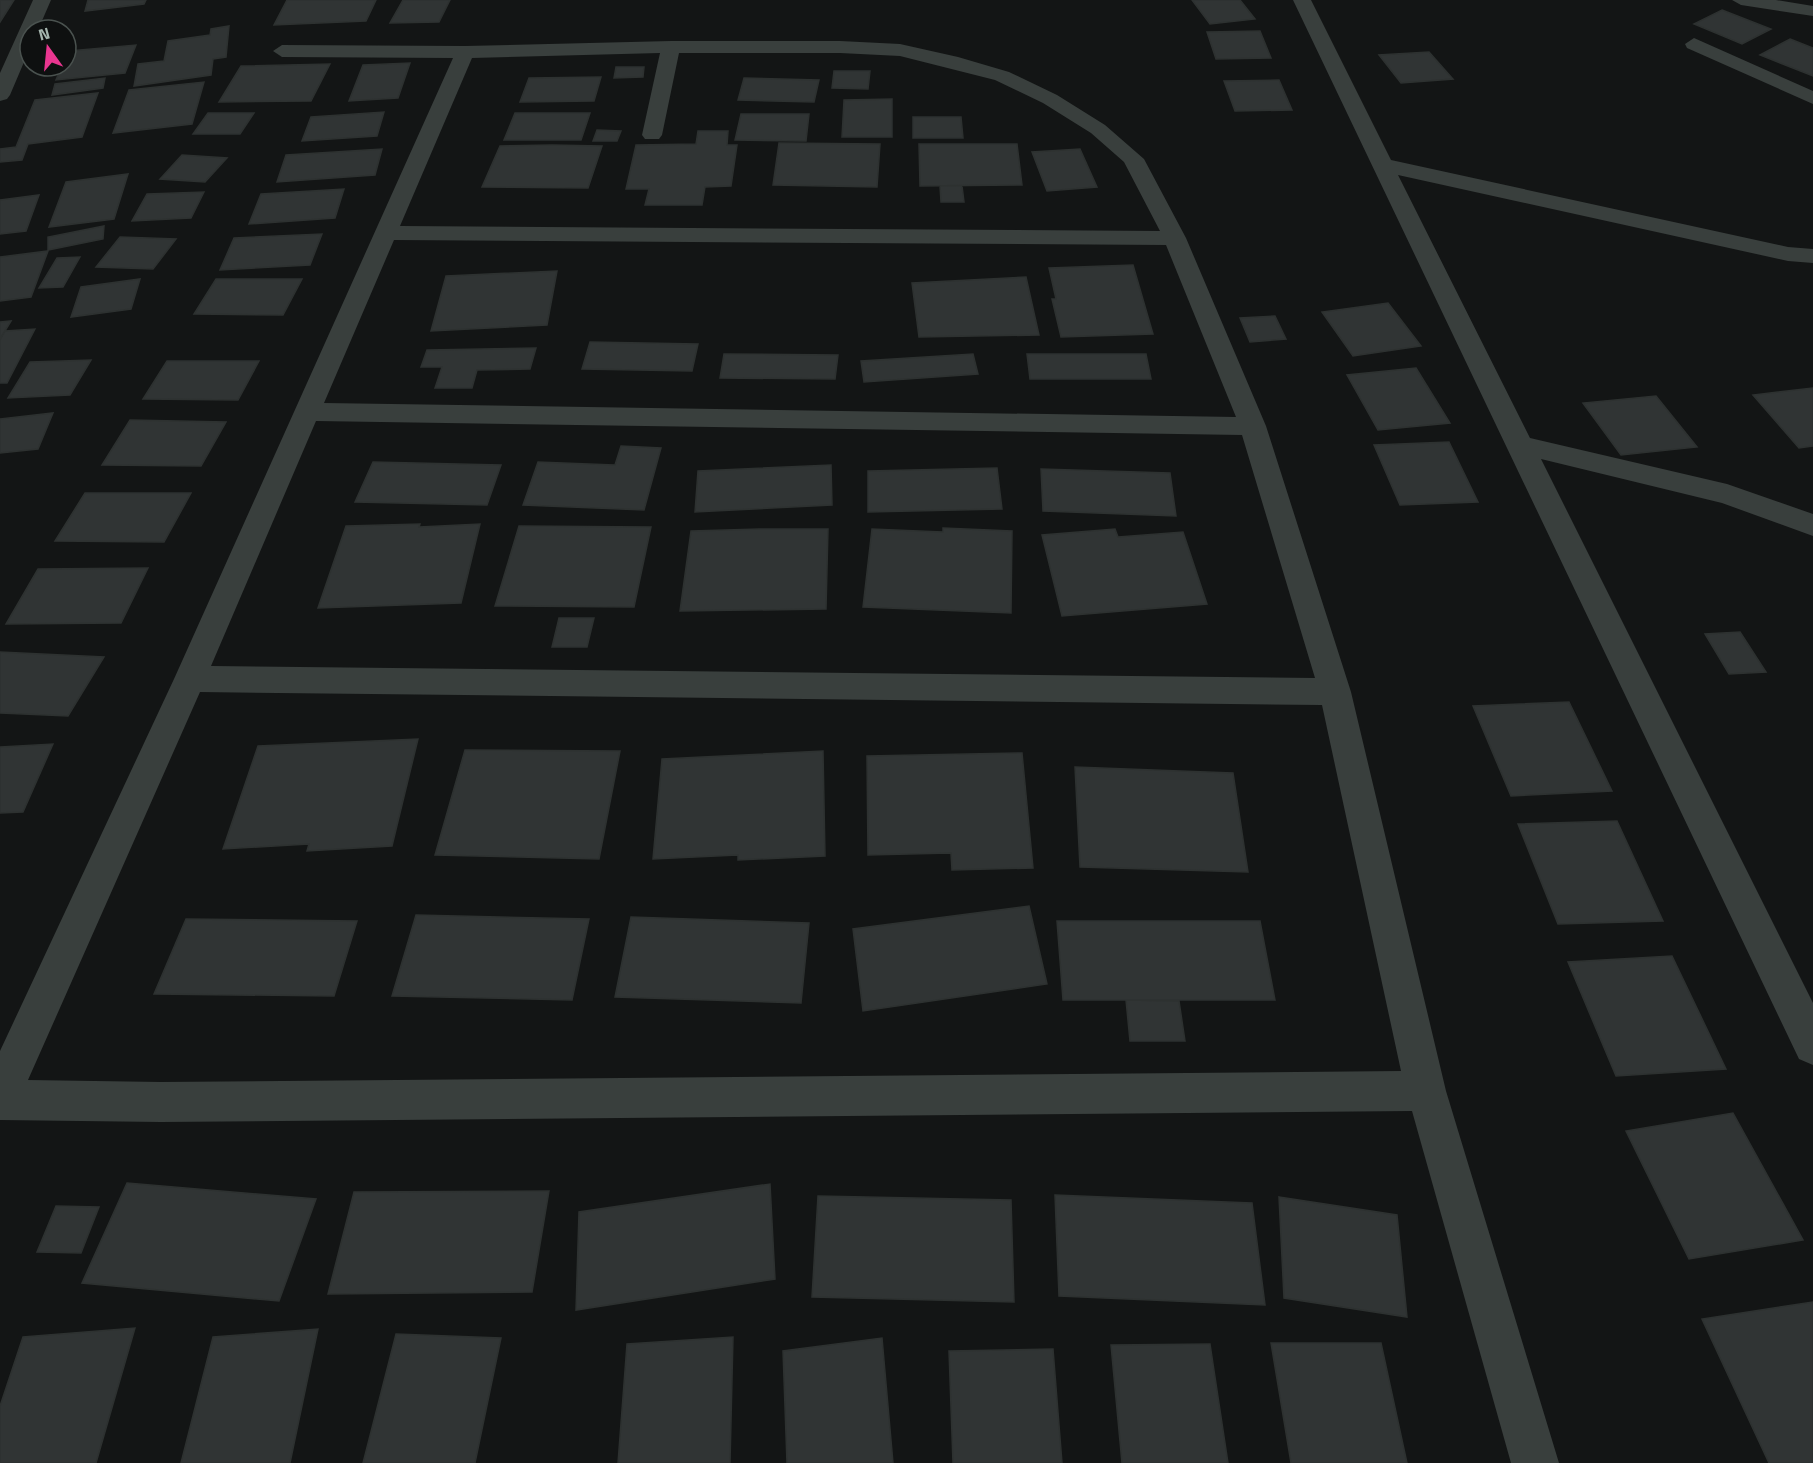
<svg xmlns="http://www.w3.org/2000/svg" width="1813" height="1463" font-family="'Titillium Web',sans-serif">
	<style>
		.building { fill: #303434; stroke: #2d3130; stroke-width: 1.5 }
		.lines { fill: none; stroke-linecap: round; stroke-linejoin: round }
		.minor { fill: #393f3d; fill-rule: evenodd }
	</style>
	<rect width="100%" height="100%" fill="#131515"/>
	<!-- building -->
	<path class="building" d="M0 0H14L0 22Z
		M88 0H146L144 4 85 11Z
		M287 0H376L366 21 274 25Z
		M403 0H450L439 22 390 23Z
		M1192 0H1240L1255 19 1210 24Z
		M1722 10 1771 29 1742 44 1694 24Z
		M229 26 226 57 213 59 211 75 134 86 138 64 164 61 168 41 210 35 211 29Z
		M1260 31 1271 58 1216 59 1207 32Z
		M1790 39 1813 48V76L1760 55Z
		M136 45 125 73 56 80 62 66H66L69 51Z
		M1429 52 1453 79 1401 83 1379 55Z
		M410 63 398 98 349 101 363 65Z
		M330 64 311 101 219 102 241 66Z
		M616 67H644L643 77 614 78Z
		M834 71H870L868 89 832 88Z
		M601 77 594 101 520 102 529 78Z
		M105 78 103 88 52 95 55 84Z
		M744 78 819 80 814 102 738 100Z
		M1279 80 1292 110 1235 111 1224 81Z
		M204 82 192 124 113 133 129 90Z
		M98 93 82 137 28 144 22 160 0 162V149L16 147 35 100Z
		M892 99V137H842L844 100Z
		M384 112 377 136 302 141 311 117Z
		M208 113H254L240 134H193Z
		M515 113H590L581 140H504Z
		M741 114H809L806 141 735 140Z
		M913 117H961L963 138H913Z
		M597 130 621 131 617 141H593Z
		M698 131H728L727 145H737L731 186 705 187 702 205H645L649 189H626L636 145 696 144Z
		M779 143 880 144 877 187 773 185Z
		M919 144H1017L1022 185 920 186Z
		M552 145 602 146 588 188 482 187 500 146Z
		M382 149 375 175 277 182 286 155Z
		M1080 149 1097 187 1047 191 1032 152Z
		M182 155 227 158 205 182 160 179Z
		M128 174 114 219 49 227 66 182Z
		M940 186H962L964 202H941Z
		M344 189 335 218 249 224 261 194Z
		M204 192 191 218 132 221 147 194Z
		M39 195 26 231 0 234V200Z
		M104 226 103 239 48 250V237Z
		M322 234 310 265 220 270 234 238Z
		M120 237 176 239 153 269 96 267Z
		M48 251 31 297 0 301V257Z
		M80 257 63 287 39 288 57 258Z
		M1133 265 1153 334 1061 337 1052 299H1056L1049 268Z
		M557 271 547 325 431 331 446 276Z
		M1026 277 1039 335 919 337 912 283Z
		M140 279 131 309 71 317 81 287Z
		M216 279H302L283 315 194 314Z
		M1388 303 1421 346 1353 356 1322 312Z
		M1275 316 1286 339 1250 342 1240 318Z
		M11 321 0 339V322Z
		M35 329 7 383H0V340L5 331Z
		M590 342 698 344 692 371 582 369Z
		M536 348 530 369 477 370 472 388H435L442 367H421L427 350Z
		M724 354 838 355 835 379 720 378Z
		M973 354 978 374 864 382 861 361Z
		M1027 354H1146L1151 379H1030Z
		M91 360 70 395 8 398 30 362Z
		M167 361H259L238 400 143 399Z
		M1416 368 1450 423 1378 430 1347 375Z
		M1813 388V446L1799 448 1753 395Z
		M1656 396 1697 447 1621 455 1583 403Z
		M53 413 38 449 0 453V419Z
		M130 420 226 422 201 466 102 465Z
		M1449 442 1478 502 1400 505 1374 445Z
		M621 446 661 448 644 510 523 505 538 462 615 465Z
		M373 462 501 465 487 505 355 502Z
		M831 465 832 505 695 512 698 471Z
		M997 468 1002 509 868 512V471Z
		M1041 469 1170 473 1176 516 1043 511Z
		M85 493H191L164 542 55 541Z
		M420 524 419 527 480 524 461 603 318 608 346 526Z
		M519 526 651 527 634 607 495 606Z
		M943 528 1012 531 1011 613 863 607 872 529 943 532Z
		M760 529H828L826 609 680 611 691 531Z
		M1115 529 1118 537 1183 532 1207 604 1062 616 1042 535Z
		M148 568 121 623 6 624 38 569Z
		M559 618H594L587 647H552Z
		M1740 632 1766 672 1729 674 1705 634Z
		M0 652 104 657 68 716 0 713Z
		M1569 702 1612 791 1511 796 1473 706Z
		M418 739 392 846 307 851 309 844 223 849 258 746Z
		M53 744 23 812 0 813V747Z
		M465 750 620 751 599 859 435 855Z
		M823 751 825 856 738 860V855L653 859 662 759Z
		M1022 753 1033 868 952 870 951 853 868 855 867 756Z
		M1075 767 1233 773 1248 872 1080 867Z
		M1617 821 1663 921 1558 924 1518 824Z
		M1029 906 1047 984 863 1011 853 929Z
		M416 915 589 919 572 1000 392 996Z
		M631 917 809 923 801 1003 615 997Z
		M186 919 357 921 334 996 154 994Z
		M1057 921H1260L1275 1000H1063Z
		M1672 956 1726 1069 1616 1076 1568 962Z
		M1126 1000 1179 1001 1185 1041H1130Z
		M1733 1113 1803 1240 1689 1259 1626 1131Z
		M127 1183 316 1199 279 1301 82 1283Z
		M770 1184 775 1279 576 1310 579 1212Z
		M549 1191 532 1292 328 1294 354 1192Z
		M1055 1195 1252 1203 1265 1305 1059 1296Z
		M818 1196 1011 1200 1014 1302 812 1297Z
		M1279 1197 1397 1215 1407 1317 1284 1298Z
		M56 1206 99 1207 81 1253 37 1252Z
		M1813 1302V1463H1769L1702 1319Z
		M135 1328 96 1463H0V1406L23 1337Z
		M318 1329 290 1463H181L213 1337Z
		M396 1334 501 1338 475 1463H363Z
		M733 1337 730 1463H618L627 1344Z
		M882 1338 893 1463H787L783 1351Z
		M1271 1343H1381L1407 1463H1291Z
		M1210 1344 1228 1463H1122L1111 1345Z
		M1053 1349 1062 1463H953L949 1351Z"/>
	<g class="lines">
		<!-- minor -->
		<path class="minor" d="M33 0H51L38 30H30V48L10 95 7 99 0 101V73Z
			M1293 0H1311L1391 160 1788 247 1813 249V263L1788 261 1398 175 1530 438 1727 484 1813 514V536L1722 503 1541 459 1813 1003V1065L1799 1059Z
			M1732 0H1776L1813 6V16L1741 5Z
			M1694 38 1813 91V104L1687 48 1685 44Z
			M671 41H840L900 44 958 57 1009 72 1057 95 1105 125 1144 159 1186 238 1266 426 1351 692 1446 1091 1559 1463H1511L1412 1111 161 1122 0 1120V1051L174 679 453 58 282 57 273 51 282 45 465 46ZM660 53 642 135 645 139H659L662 135 679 53H840L900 56 995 80 1043 103 1091 133 1124 162 1160 231 400 226 472 58ZM394 240 1166 245 1236 417 324 403ZM316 421 1242 435 1315 678 211 666ZM200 692 1322 705 1401 1071 161 1082 28 1080Z"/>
	</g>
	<!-- north arrow -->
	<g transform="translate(48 48) rotate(345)"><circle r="28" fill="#0e1010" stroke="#4a524f" stroke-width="1.5"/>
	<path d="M0-4.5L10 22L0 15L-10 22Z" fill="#ea3690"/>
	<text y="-9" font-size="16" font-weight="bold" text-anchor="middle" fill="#a5b5ae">N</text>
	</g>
</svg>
